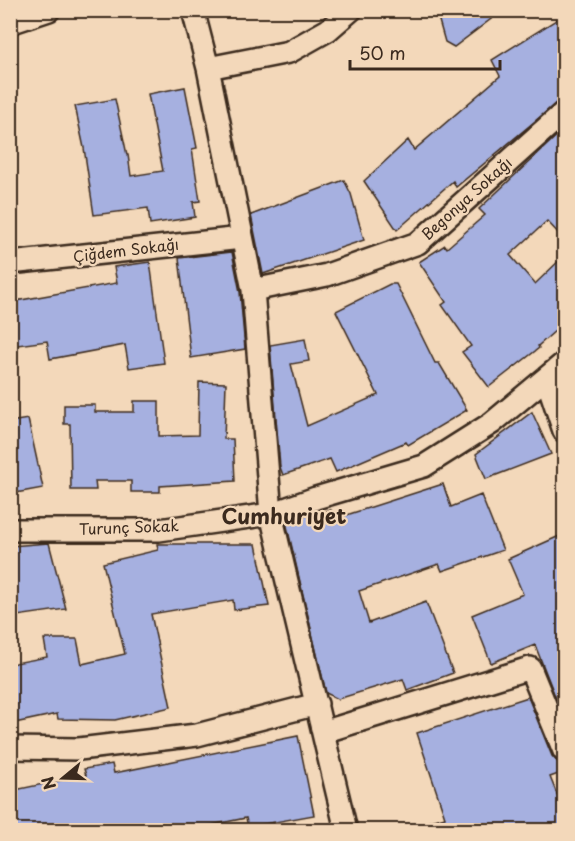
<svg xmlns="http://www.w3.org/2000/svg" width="575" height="841" font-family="'Playpen Sans',sans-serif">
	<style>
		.building { fill: #a6b0e0; stroke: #3b2a1e; stroke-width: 1.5 }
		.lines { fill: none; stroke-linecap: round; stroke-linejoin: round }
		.street-casing { stroke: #3b2a1e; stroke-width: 26 }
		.street { stroke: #f3d8ba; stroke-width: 21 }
		.labels { text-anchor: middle; stroke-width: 4.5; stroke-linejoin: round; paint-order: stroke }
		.street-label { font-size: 15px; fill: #3b2a1e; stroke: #f3d8ba }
		.district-label { font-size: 21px; font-weight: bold; fill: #3b2a1e; stroke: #f3d8ba }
	</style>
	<rect width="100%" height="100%" fill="#f3d8ba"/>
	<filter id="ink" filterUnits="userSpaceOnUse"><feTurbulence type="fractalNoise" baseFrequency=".0167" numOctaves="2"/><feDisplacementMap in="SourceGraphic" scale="12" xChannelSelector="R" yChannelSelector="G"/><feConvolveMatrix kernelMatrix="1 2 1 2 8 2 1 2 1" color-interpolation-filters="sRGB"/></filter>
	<g filter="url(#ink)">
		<!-- building -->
		<path class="building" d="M436 10H503L454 47 445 42Z
			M564 15V97L456 187 453 181 397 230 364 181 408 140 414 150 500 76 492 60Z
			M185 87 197 148 192 149 200 201 193 202 195 217 150 224 148 208 94 215 84 148 75 106 115 99 127 155H128L131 176 163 171 148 94Z
			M564 129V239L547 221 510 255 535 284 564 256V323L538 346 539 348 489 387 462 352 471 346 442 305 446 302 419 262 445 245 447 248 485 215 479 209Z
			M344 180 351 194 364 240 263 274 251 215Z
			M232 252 240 292 245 349 191 358 179 258Z
			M150 262 164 363 129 368 125 345 50 359 47 341 10 346V302L117 283 114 267Z
			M390 284H396L435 363H439L467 410 408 445 406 442 336 472 330 459 283 475 280 467 270 345 305 339 309 361 291 364 307 426 378 395 336 311Z
			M199 382 226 383 224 439H233L235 481 160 486V492H131V481H95L96 490H71L70 424H64V405H95V412H134V401H159V436L198 435Z
			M532 412 551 454 486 479 476 454Z
			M28 419 43 488 10 494V422Z
			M443 484 451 507 481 495 503 550 442 571 439 564 359 591 369 623 426 602 453 673 407 690 403 679 338 699 326 693 286 522 313 513 314 515 331 510 334 519Z
			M564 534V719L535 645 491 663 472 615 523 594 508 559Z
			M49 543 66 609 10 617V546Z
			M157 544H256L269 606 234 610 233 600 151 614 171 707 115 720 58 719 57 714 10 724V664L47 657 44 639H77L82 664 125 654 103 563 158 550Z
			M528 697 552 756 557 761 564 763V772L550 777 564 812V831H415L414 826 445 817 417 733Z
			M298 736 314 815 248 827 246 818 182 831H10V791L86 775 84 769 112 764 114 773Z"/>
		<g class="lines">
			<!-- street casing -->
			<g class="street-casing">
				<path id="street" d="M193 10 208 68 253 290 271 514 346 830
					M10 23 49 10
					M208 68 289 52 328 30 351 10
					M10 263 242 238
					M253 290 327 275 418 243 564 112
					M547 380 564 431
					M10 530H159L271 514 316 498 424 466 492 423 564 363
					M323 732 530 668 564 751
					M10 748 79 749 197 735 317 704"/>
			</g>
			<!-- street -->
			<use href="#street" class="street"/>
		</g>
	</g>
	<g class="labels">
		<!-- street labels -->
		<g class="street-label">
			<text transform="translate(467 199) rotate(-42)" y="5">Begonya Sokağı</text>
			<text transform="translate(126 251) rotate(-7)" y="5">Çiğdem Sokağı</text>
			<text transform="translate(129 528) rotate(-2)" y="5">Turunç Sokak</text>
		</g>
		<!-- district labels -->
		<g class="district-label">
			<text x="284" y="524">Cumhuriyet</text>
		</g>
	</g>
	<!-- margin -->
	<rect width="575" height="841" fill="none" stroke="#f3d8ba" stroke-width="36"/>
	<rect x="18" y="18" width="539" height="805" fill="none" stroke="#3b2a1e" stroke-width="2" filter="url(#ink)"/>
	<!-- north arrow -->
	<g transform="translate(63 778) rotate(251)" stroke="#f3d8ba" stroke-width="4.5" paint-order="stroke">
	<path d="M0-4.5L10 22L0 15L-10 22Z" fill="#3b2a1e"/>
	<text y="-9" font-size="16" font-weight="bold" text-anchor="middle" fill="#3b2a1e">N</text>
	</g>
	<!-- scale -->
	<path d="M350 60v9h150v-9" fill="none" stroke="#3b2a1e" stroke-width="3"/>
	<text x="359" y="60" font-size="18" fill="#3b2a1e" stroke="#f3d8ba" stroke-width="4.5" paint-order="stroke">50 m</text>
</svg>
